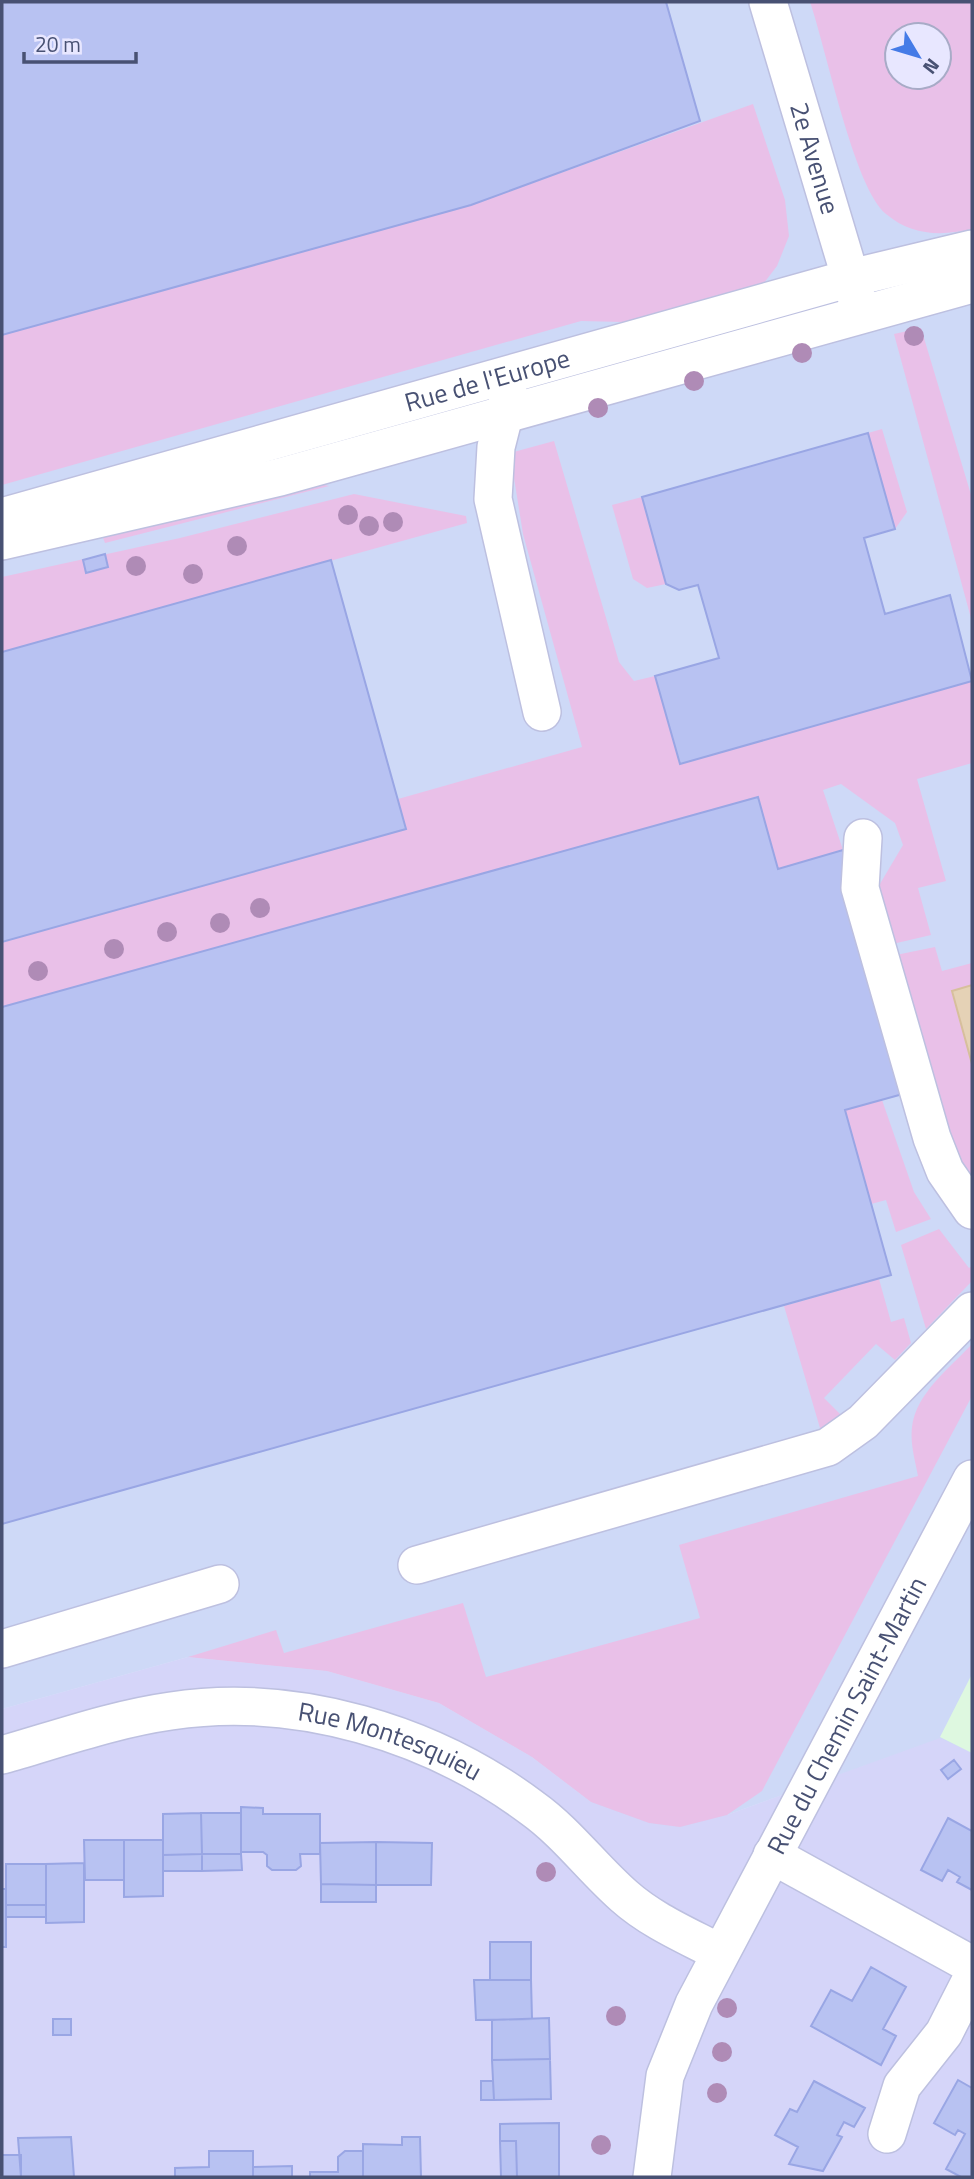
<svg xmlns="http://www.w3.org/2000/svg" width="974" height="2179" font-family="'Titillium Web',sans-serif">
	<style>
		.residential { fill: #d5d5f9 }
		.commercial { fill: #ced9f7; fill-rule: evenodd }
		.education { fill: #def8e0 }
		.green { fill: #e9c0e8; fill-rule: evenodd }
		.water { fill: #e5d2b6; stroke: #d7bf9c; stroke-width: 2 }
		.building { fill: #b8c2f2; stroke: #99a6e4; stroke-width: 2 }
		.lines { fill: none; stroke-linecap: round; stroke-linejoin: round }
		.minor-casing { stroke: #bdc0e0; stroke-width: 40 }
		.minor { stroke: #fff; stroke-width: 37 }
		.tree { fill: #af8bb6 }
		.labels { text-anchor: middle; stroke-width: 5; stroke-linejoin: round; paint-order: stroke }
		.street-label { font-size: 26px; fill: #485173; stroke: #e8e7ff }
	</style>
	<rect width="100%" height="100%" fill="#e2e1fc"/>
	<!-- residential -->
	<path class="residential" d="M188 1657 327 1671 439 1703 532 1757 591 1802 727 1815 940 1737 972 1753V2177H2V1709Z"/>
	<!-- commercial -->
	<path class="commercial" d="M2 2H972V1753L940 1738 727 1815 680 1827 649 1823 591 1802 532 1757 439 1703 327 1671 188 1657 2 1709ZM897 35H939V77H897Z"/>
	<!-- education -->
	<path class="education" d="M972 1674V1753L940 1737Z"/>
	<!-- green -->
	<path class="green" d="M810 2H972V229C941 236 912 236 886 214 854 188 826 48 810 2ZM939 35V77H897V35Z
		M753 104 785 200 789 236 777 266 760 288 721 301 623 322 581 321 2 485V335L471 205Z
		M921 328 972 498V622L894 334Z
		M882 429 907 512 895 529 868 433Z
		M554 441 619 662 634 681 655 676 680 764 972 681V763L917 779 946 881 918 888 931 935 884 946 871 899 903 845 895 823 841 784 823 790 843 850 778 869 757 797 2 1007V942L406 829 398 799 582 747 523 534 510 453Z
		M306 481 329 486 105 543 100 530Z
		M354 494 466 516 467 523 2 652V577L180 538Z
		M642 497 666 584 647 588 633 579 612 505Z
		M935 947 942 971 972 963V1185L957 1162 886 957Z
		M882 1100 914 1192 931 1219 896 1232 886 1200 871 1204 845 1110Z
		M939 1229 969 1268 972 1266V1281L926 1329 901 1245Z
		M879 1279 891 1322 904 1318 911 1343 895 1360 876 1344 824 1398 842 1416 832 1425 820 1428 784 1306Z
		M972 1344V1396L762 1791 727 1815 680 1827 649 1823 591 1802 532 1757 439 1703 327 1671 188 1657 276 1630 284 1653 463 1603 486 1677 700 1618 679 1545 918 1476C915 1460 910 1444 912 1427 916 1393 950 1368 972 1344Z"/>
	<!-- water -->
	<path class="water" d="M972 985V1064L952 991Z"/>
	<!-- building -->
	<path class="building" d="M2 2H666L700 121 471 205 2 335Z
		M868 433 895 529 864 538 885 614 950 595 972 681 680 764 655 676 719 658 698 585 679 590 666 584 642 497Z
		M105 554 108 567 86 573 83 560Z
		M331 560 406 829 2 942V652Z
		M758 797 778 869 843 850 910 1092 845 1110 891 1275 2 1524V1007Z
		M954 1760 961 1769 948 1779 941 1770Z
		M241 1807 263 1808V1814H320V1854H300L301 1866 296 1870H272L267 1866V1855L263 1852H241Z
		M201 1813 202 1854 163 1855V1814Z
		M201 1813H241V1854H202Z
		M948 1818 972 1831V1890L957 1882 960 1877 948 1870 942 1881 921 1870Z
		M84 1840H124V1880H85Z
		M124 1840H163V1896L124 1897Z
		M376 1842V1885L321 1884 320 1843Z
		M376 1842 432 1843 431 1885H376Z
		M202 1854V1871H163V1855Z
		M202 1854H241L242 1870 202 1871Z
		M84 1863V1922L46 1923V1864Z
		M6 1864H46V1905H6Z
		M321 1884 376 1885V1902H321Z
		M2 1889H6V1947H2Z
		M6 1905H46V1917H6Z
		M490 1942H531V1980H490Z
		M871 1967 906 1987 883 2029 896 2036 881 2065 811 2026 831 1990 852 2001Z
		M474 1980H531L532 2019 476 2020Z
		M549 2018 550 2059 492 2060V2020Z
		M53 2019H71V2035H53Z
		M550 2059 551 2099 494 2100 492 2060Z
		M958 2080 972 2088V2177H961L946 2169 965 2134 958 2130 955 2135 934 2123Z
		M481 2081H493L494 2100H481Z
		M814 2081 865 2108 854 2127 844 2122 837 2135 842 2137 823 2171 789 2164 798 2147 775 2135 790 2109 797 2112Z
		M559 2123V2177H517L516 2141H500V2124Z
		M71 2137 74 2177H21L18 2138Z
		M402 2137H420L421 2177H363V2144L402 2145Z
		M500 2141H516L517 2177H501Z
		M209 2151H253V2177H175V2168L209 2167Z
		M345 2151H363V2177H310V2172H338V2157Z
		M2 2155H21V2177H2Z
		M292 2166V2177H253V2167Z"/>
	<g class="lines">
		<!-- minor casing -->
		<g class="minor-casing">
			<g id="minor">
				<path id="s1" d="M768 2 858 303"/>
				<path d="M509 396 496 447 493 499 542 712"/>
				<path id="s2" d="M2 517 851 278 972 249"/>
				<path d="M2 541 280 477 972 284"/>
				<path d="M863 838 860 888 932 1138 945 1171 972 1210"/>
				<path d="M417 1565 828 1447 863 1422 972 1311"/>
				<path d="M2 1649 220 1584"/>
				<path id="s3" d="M2 1755C58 1739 114 1719 171 1711 296 1692 432 1733 532 1808 567 1833 592 1868 624 1896 652 1921 688 1936 720 1953"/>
				<path d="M772 1855 972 1965"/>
				<path d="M887 2134 902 2086 944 2033 972 1978"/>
				<path id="s4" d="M652 2177 665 2076 694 2004 972 1479"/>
			</g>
		</g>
		<!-- minor -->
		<use href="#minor" class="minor"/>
	</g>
	<!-- trees -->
	<g class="tree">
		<circle cx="914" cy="336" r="10"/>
		<circle cx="802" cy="353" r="10"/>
		<circle cx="694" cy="381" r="10"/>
		<circle cx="598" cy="408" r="10"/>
		<circle cx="348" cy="515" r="10"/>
		<circle cx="393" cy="522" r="10"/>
		<circle cx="369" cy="526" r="10"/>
		<circle cx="237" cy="546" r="10"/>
		<circle cx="136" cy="566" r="10"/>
		<circle cx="193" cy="574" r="10"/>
		<circle cx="260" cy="908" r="10"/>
		<circle cx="220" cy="923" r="10"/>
		<circle cx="167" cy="932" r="10"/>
		<circle cx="114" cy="949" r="10"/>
		<circle cx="38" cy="971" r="10"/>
		<circle cx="546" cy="1872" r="10"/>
		<circle cx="727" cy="2008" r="10"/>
		<circle cx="616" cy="2016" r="10"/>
		<circle cx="722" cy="2052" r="10"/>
		<circle cx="717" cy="2093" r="10"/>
		<circle cx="601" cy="2145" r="10"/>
	</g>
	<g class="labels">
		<!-- street labels -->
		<g class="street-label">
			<text dy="9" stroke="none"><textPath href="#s1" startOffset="163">2e Avenue</textPath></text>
			<text dy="9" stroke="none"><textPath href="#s2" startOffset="504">Rue de l'Europe</textPath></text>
			<text dy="9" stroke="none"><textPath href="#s4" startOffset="506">Rue du Chemin Saint-Martin</textPath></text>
			<text dy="9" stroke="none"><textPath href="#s3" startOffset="399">Rue Montesquieu</textPath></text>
		</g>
	</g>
	<!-- border -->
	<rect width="974" height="2179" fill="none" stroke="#485173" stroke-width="7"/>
	<!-- north arrow -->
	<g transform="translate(918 56) rotate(128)"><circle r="33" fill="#e8e7ff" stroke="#a8abc7" stroke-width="2"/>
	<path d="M0-5L12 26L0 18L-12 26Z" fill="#457be7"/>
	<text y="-10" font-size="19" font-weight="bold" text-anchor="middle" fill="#485173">N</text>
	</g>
	<!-- scale -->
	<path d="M24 52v10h112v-10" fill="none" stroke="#485173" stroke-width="3.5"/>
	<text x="35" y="52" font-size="21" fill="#485173" stroke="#e8e7ff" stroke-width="5" paint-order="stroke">20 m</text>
</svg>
